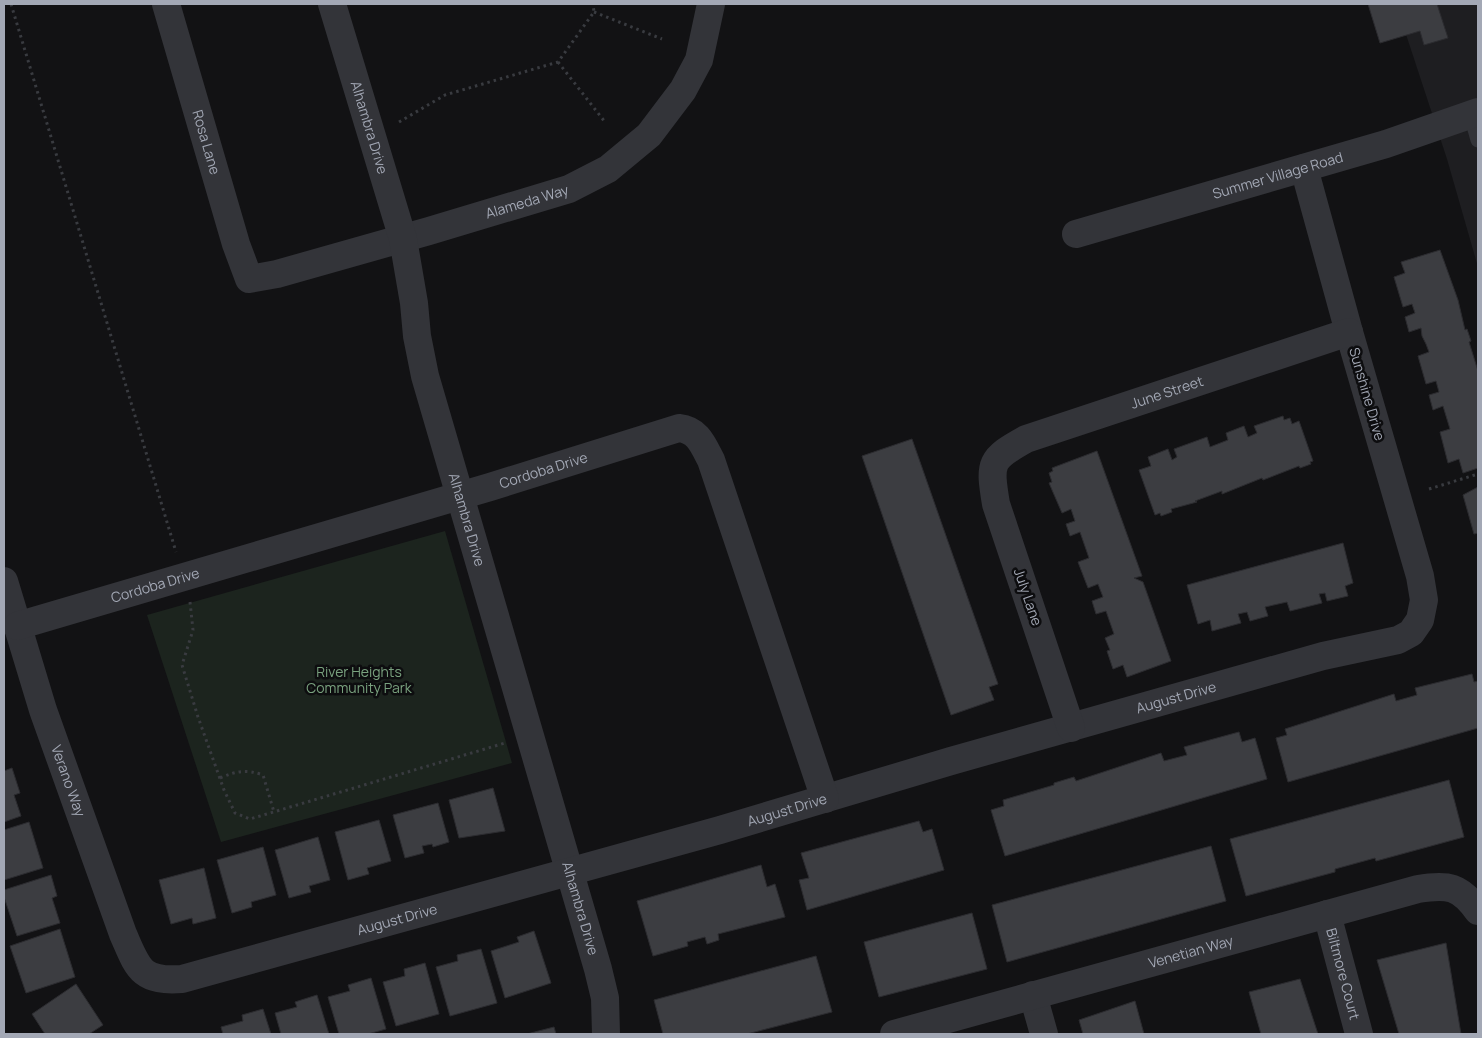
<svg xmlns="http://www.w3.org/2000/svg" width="1482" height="1038" font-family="Manrope,sans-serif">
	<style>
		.built { fill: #1e1e21 }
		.green { fill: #1c241e }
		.building { fill: #3c3d41; stroke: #2c2c30 }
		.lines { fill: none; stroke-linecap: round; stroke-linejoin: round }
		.path { stroke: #393b40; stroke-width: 3; stroke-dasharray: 2.5 4; stroke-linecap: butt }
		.service { stroke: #333439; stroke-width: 15 }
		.minor { stroke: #333439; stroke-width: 28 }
		.labels { text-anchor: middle; stroke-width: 5; stroke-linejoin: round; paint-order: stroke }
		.street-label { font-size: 14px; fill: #a3a8b5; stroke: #0d0d0f }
		.park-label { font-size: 14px; fill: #79a17e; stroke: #0d0d0f }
	</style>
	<rect width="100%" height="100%" fill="#121214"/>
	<!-- built -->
	<path class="built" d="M1396 4H1478V267L1447 159Z"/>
	<!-- green -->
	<path class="green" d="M445 531 512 763 221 842 147 615Z"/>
	<!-- building -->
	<path class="building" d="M1368 4H1437L1448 38 1424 45 1420 31 1380 43Z
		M1440 250 1458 300 1465 330 1467 329 1471 341 1469 342 1478 371V468L1463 473 1459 459 1448 463 1440 432 1450 429 1443 406 1433 410 1429 395 1439 392 1436 381 1426 384 1418 356 1429 352 1426 344 1422 336 1421 328 1409 332 1405 317 1415 313 1412 304 1403 307 1394 277 1405 273 1401 262Z
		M1283 416 1284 420 1290 418 1292 424 1299 421 1313 461 1310 462 1311 464 1300 468 1299 466 1263 480 1262 478 1222 494V491L1195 501 1197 502 1171 509 1172 512 1161 516 1160 513 1155 515 1139 470 1151 466 1148 457 1168 449 1172 460 1177 457 1174 449 1207 437 1210 447 1228 440 1226 433 1244 426 1248 437 1257 433 1254 426Z
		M912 439 998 684 989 687 994 700 951 715 862 456Z
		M1097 451 1142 576 1134 578 1143 582 1171 661 1127 677 1123 665 1113 669 1107 651 1110 650 1105 638 1114 634 1106 611 1096 614 1092 601 1103 597 1098 584 1088 588 1078 562 1089 558 1080 532 1070 536 1066 524 1075 521 1071 509 1062 513 1049 483 1052 482 1049 473 1053 471 1052 468Z
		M1478 487V533L1474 534 1463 495Z
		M1343 543 1353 583 1345 586 1348 596 1327 601 1325 593 1319 594 1322 603 1290 611 1287 602 1265 607 1268 616 1250 621 1247 612 1238 614 1241 623 1212 631 1210 620 1198 624 1187 585Z
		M1472 674 1474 682 1478 681V728L1288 782 1276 738 1287 735 1285 729 1394 694 1396 701 1417 695 1415 688Z
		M1239 732 1242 742 1255 738 1267 779 1005 856 991 810 1004 806 1003 800 1054 785V783L1074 777 1076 781 1161 753 1164 761 1187 755 1184 747Z
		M12 768 20 793 14 795 21 816 4 822V771Z
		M1449 780 1464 837 1376 861 1375 858 1335 869V872L1246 896 1230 839Z
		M493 788 505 831 459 838 449 800Z
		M438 803 449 842 433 847 432 844 422 846 424 853 405 858 393 815Z
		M379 820 391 861 367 868 369 874 348 880 335 832Z
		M919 821 923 832 932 829 944 870 807 910 799 880 809 878 801 853Z
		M29 822 43 868 4 880V830Z
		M318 837 330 880 309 886 311 892 289 898 275 850Z
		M1211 846 1226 901 1007 962 992 905Z
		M263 847 276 895 251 902 252 907 232 913 217 860Z
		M761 865 767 887 775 884 785 917 718 934 719 940 707 944 705 937 687 942 688 946 653 956 637 901Z
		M204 868 216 918 193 924 192 918 171 924 159 880Z
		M51 875 57 896 52 898 60 923 17 936 4 897V890Z
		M972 913 987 969 879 997 864 942Z
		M60 929 75 977 26 993 10 946Z
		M534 931 551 983 505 998 491 951 519 942 517 937Z
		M1446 943 1461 1034H1399L1377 960Z
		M481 949 497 1003 450 1016 436 967 458 961 457 955Z
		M816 956 832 1012 747 1034H663L654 1000Z
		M425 963 439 1014 396 1026 383 982 405 976 404 969Z
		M371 978 386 1029 368 1034H339L328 997 350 991 348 985Z
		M1300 979 1318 1034H1261L1249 992Z
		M76 984 103 1025 89 1034H45L32 1014Z
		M317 995 329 1034H281L275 1013 297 1007 295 1002Z
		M1135 1001 1144 1034H1083L1079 1020Z
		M263 1009 271 1034H223L221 1027 243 1021 242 1015Z
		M554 1027 556 1034H527Z"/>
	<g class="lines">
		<!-- path -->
		<path class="path" d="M11 4 176 552
			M594 12 662 39
			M558 62 605 122
			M399 122 445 95 558 62 594 12 593 4
			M1429 489 1478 474
			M190 602 193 630 182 665 198 717 224 790 235 813 250 819 505 743
			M220 778C236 771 246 769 263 775L274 812"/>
		<!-- service -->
		<path class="service" d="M1471 115 1478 140"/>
		<!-- minor -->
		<g class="minor">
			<path id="s1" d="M166 4 236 244 249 279 277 274 429 231 569 189 608 169 649 135 683 90 699 60 711 4"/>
			<path id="s2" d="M332 4 403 239 414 303 417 336 425 376 598 969 605 998 606 1034"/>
			<path id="s3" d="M1076 234 1386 144 1478 112"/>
			<path id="s4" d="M4 581 43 710 123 934C138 968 140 982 182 979L720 830 951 761 1323 656 1398 640 1411 633 1420 620 1424 600 1420 576 1349 332 1304 168"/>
			<path id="s5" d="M17 626 490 487 679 428C698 430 703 445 711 460L825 799"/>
			<path id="s6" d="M1071 728 996 504C989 462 990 459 1026 439L1349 332"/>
			<path id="s7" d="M1327 914 1359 1034"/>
			<path d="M1033 995 1044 1034"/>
			<path id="s8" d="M894 1034 1418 889C1448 884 1460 886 1478 911"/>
		</g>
	</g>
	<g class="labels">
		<!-- street labels -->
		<g class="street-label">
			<text dy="5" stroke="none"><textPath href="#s2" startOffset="129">Alhambra Drive</textPath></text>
			<text dy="5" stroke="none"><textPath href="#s1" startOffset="144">Rosa Lane</textPath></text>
			<text dy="5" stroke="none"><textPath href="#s3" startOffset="210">Summer Village Road</textPath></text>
			<text dy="5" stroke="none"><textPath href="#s1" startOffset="576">Alameda Way</textPath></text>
			<text dy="5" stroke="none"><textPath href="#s6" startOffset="466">June Street</textPath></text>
			<text transform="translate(1367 394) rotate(74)" y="5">Sunshine Drive</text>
			<text dy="5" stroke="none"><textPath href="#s5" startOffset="549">Cordoba Drive</textPath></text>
			<text dy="5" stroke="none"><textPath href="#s2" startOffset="534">Alhambra Drive</textPath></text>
			<text dy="5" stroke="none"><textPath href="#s5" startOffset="144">Cordoba Drive</textPath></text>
			<text transform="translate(1028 597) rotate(71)" y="5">July Lane</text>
			<text dy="5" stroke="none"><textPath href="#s4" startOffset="1489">August Drive</textPath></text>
			<text dy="5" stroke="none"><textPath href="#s4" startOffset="210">Verano Way</textPath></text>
			<text dy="5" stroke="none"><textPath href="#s4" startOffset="1084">August Drive</textPath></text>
			<text dy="5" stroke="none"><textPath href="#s2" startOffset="939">Alhambra Drive</textPath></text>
			<text dy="5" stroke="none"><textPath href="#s4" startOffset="679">August Drive</textPath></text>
			<text dy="5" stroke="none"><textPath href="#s8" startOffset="308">Venetian Way</textPath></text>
			<text dy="5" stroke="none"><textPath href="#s7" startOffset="62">Biltmore Court</textPath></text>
		</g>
		<!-- park labels -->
		<g class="park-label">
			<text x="359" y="677">River Heights<tspan x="359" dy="16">Community Park</tspan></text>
		</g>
	</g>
	<!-- border -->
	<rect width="1482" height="1038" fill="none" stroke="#a3a8b5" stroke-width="10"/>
</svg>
